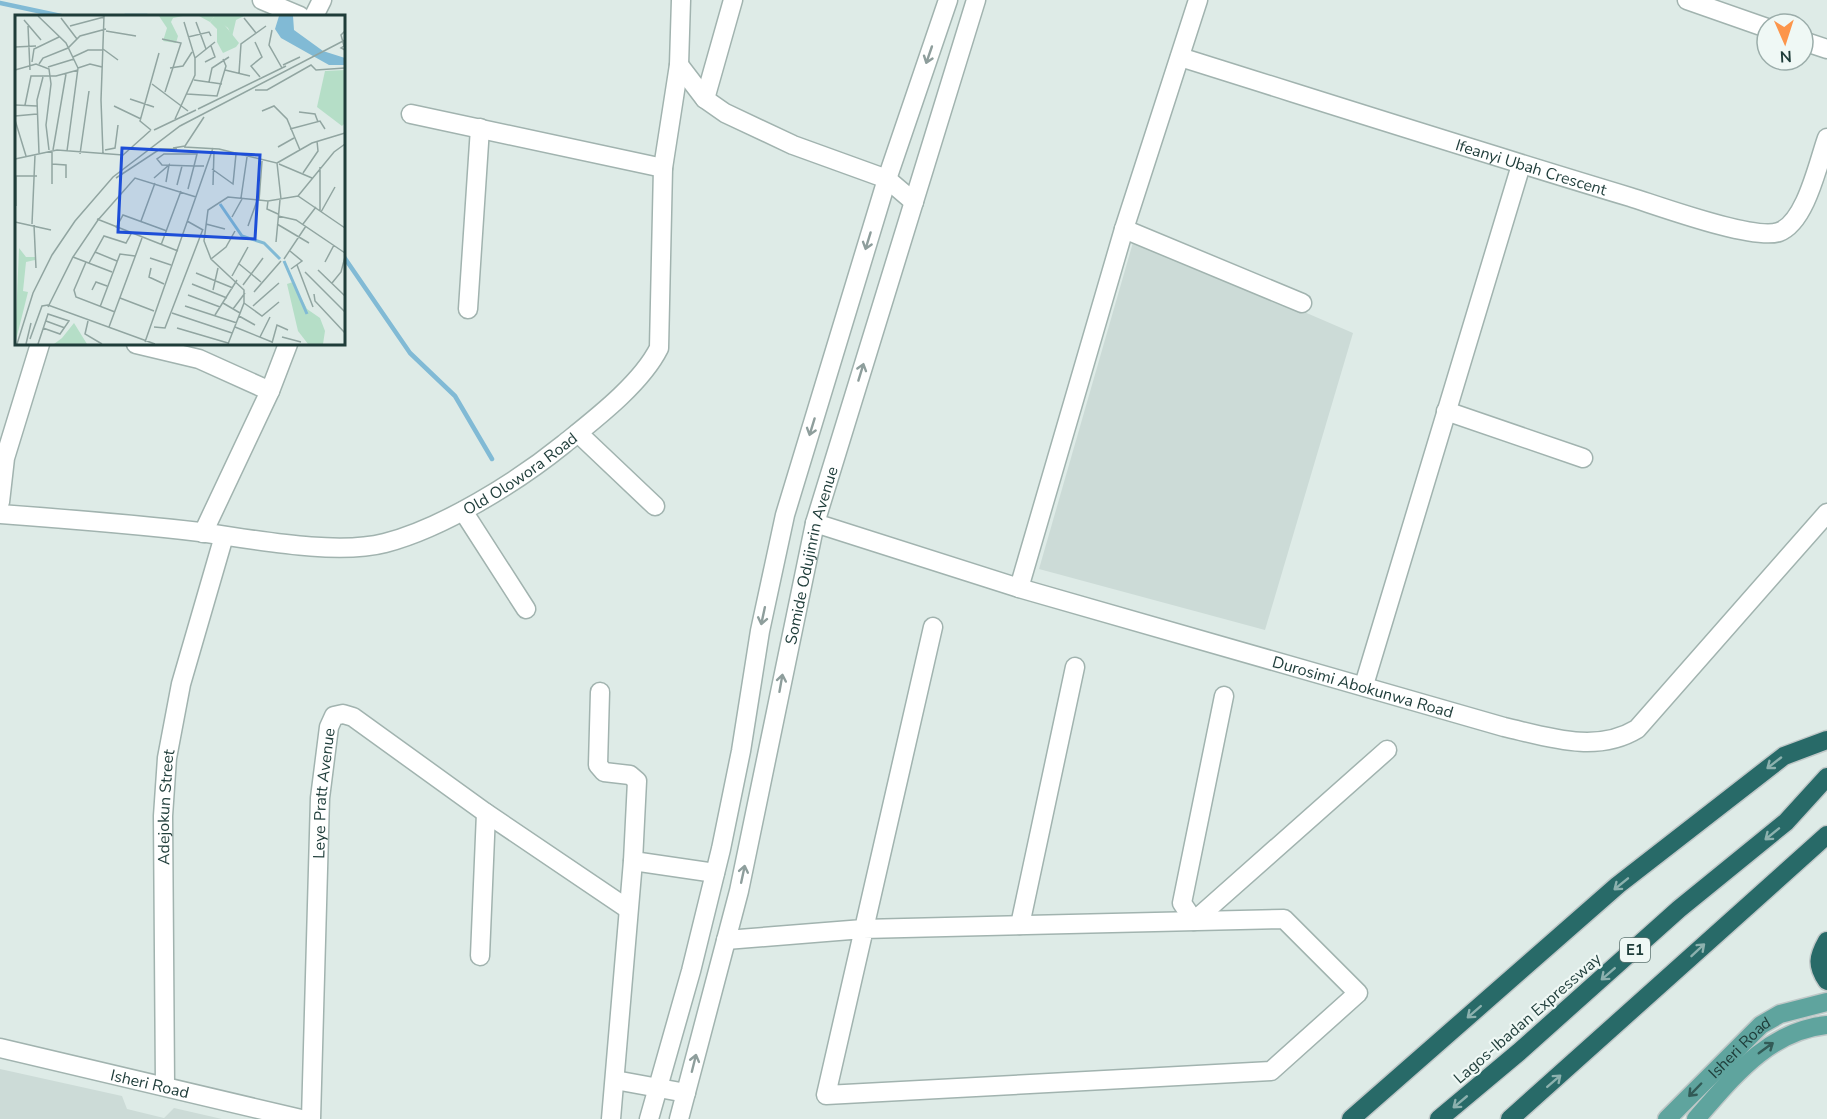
<svg xmlns="http://www.w3.org/2000/svg" width="1827" height="1119" font-family="'Nunito Sans',sans-serif">
	<style>
		.built { fill: #ccdbd7 }
		.lines { fill: none; stroke-linecap: round; stroke-linejoin: round }
		.stream { stroke: #81bad5; stroke-width: 4.5 }
		.minor-casing { stroke: #a1b3af; stroke-width: 21 }
		.major-casing { stroke: #c0c8c8; stroke-width: 21 }
		.highway-casing { stroke: #c0c8c8; stroke-width: 21 }
		.minor { stroke: #fff; stroke-width: 18 }
		.major { stroke: #5fa49e; stroke-width: 18 }
		.highway { stroke: #286a68; stroke-width: 18 }
		.oneway { stroke: #8e9e9c }
		.oneway2 { stroke: #8cb1ae }
		.oneway3 { stroke: #325b57 }
		.labels { text-anchor: middle; stroke-width: 4.5; stroke-linejoin: round; paint-order: stroke }
		.shield { fill: #eff8f5; stroke: #5d7471; stroke-width: 1.5 }
		.shield-label { font-size: 15px; font-weight: bold; fill: #1e3c39 }
		.street-label { font-size: 16px; fill: #1e3c39; stroke: #eff8f5 }
		.inset-river { fill: none; stroke: #81bad5; stroke-width: 3 }
		.inset-road { fill: none; stroke: #91a5a1; stroke-width: 1.5 }
		.view { fill: #1d4ed8; fill-opacity: 0.15; stroke: #1d4ed8; stroke-width: 3 }
		.inset-edge { fill: none; stroke: #1e3c39; stroke-width: 3 }
	</style>
	<rect width="100%" height="100%" fill="#deebe7"/>
	<!-- built -->
	<path class="built" d="M1134 239 1353 333 1265 630 1039 569Z
		M0 1069 122 1096 127 1109 164 1118 174 1108 222 1119H0Z"/>
	<g class="lines">
		<!-- stream -->
		<path class="stream" d="M0 3 61 16
			M125 16H147
			M344 257 410 353 455 396 492 459"/>
		<!-- minor casing -->
		<g class="minor-casing">
			<g id="minor">
				<path d="M262 0 300 16"/>
				<path d="M1687 0 1767 28"/>
				<path d="M314 16 322 0"/>
				<path d="M1803 41 1827 49"/>
				<path id="s1" d="M1180 57C1330 104 1480 152 1630 197 1659 206 1754 241 1779 232 1806 222 1818 163 1827 138"/>
				<path d="M679 65 705 99 725 113 793 145 887 179 914 202"/>
				<path d="M705 99 733 0"/>
				<path d="M411 114 663 168"/>
				<path d="M1124 229 1302 303"/>
				<path d="M468 309 480 128"/>
				<path d="M136 344 199 359 270 391"/>
				<path d="M1446 411 1583 458"/>
				<path d="M578 433 655 506"/>
				<path d="M0 502 5 458 40 344"/>
				<path d="M463 511 526 609"/>
				<path id="s2" d="M0 514C67 519 133 524 200 532 252 539 335 556 385 543 443 528 517 482 564 444 595 419 641 384 659 348L663 168 679 65 681 0"/>
				<path id="s3" d="M815 523 1019 588 1504 727C1548 737 1596 754 1637 729L1827 513"/>
				<path d="M203 533 270 391 288 344"/>
				<path d="M1019 588 1124 229 1198 0"/>
				<path d="M1364 685 1521 165"/>
				<path d="M600 692 598 765 604 772 630 775 637 781 633 861 611 1119"/>
				<path d="M1224 696 1182 903 1194 921 1387 750"/>
				<path d="M633 861 715 873"/>
				<path d="M1020 925 1075 667"/>
				<path d="M726 940 863 929 1284 919 1358 993 1271 1071 826 1095 933 627"/>
				<path d="M480 956 486 813"/>
				<path id="s4" d="M0 1048 301 1119"/>
				<path d="M615 1080 686 1093"/>
				<path id="s5" d="M165 1086 163 816 167 758 181 684 224 536"/>
				<path id="s6" d="M311 1119 320 798 329 727 334 716 343 714 353 717 486 813 628 909"/>
				<path d="M649 1119 691 971 721 849 741 751 760 631 785 515 887 179 948 0"/>
				<path id="s7" d="M679 1119 739 891 815 523 976 0"/>
			</g>
		</g>
		<!-- major casing -->
		<g class="major-casing">
			<g id="major">
				<path id="s8" d="M1667 1119 1761 1025 1780 1014 1827 1002"/>
				<path d="M1696 1119C1733 1077 1768 1031 1827 1025"/>
			</g>
		</g>
		<!-- highway casing -->
		<g class="highway-casing">
			<path id="highway" d="M1827 941C1818 957 1816 965 1827 981
				M1351 1119 1618 885 1784 756 1827 740
				M1439 1119 1519 1052 1679 909 1786 822 1827 777
				M1510 1119 1827 835"/>
		</g>
		<!-- minor -->
		<use href="#minor" class="minor"/>
		<!-- major -->
		<use href="#major" class="major"/>
		<!-- highway -->
		<use href="#highway" class="highway"/>
	</g>
	<!-- one-way arrows -->
	<defs><path id="oneway-shaft" d="M-6 0H5M1.5-3L5.5 0L1.5 3" fill="none" stroke-width="1.6" stroke-linecap="round" stroke-linejoin="round" transform="scale(1.5)"/></defs>
	<g class="oneway">
		<use href="#oneway-shaft" transform="translate(929 55) rotate(109)"/>
		<use href="#oneway-shaft" transform="translate(868 241) rotate(107)"/>
		<use href="#oneway-shaft" transform="translate(861 372) rotate(-73)"/>
		<use href="#oneway-shaft" transform="translate(812 427) rotate(107)"/>
		<use href="#oneway-shaft" transform="translate(763 616) rotate(102)"/>
		<use href="#oneway-shaft" transform="translate(781 683) rotate(-80)"/>
		<use href="#oneway-shaft" transform="translate(743 874) rotate(-78)"/>
		<use href="#oneway-shaft" transform="translate(694 1063) rotate(-76)"/>
	</g>
	<g class="oneway2">
		<use href="#oneway-shaft" transform="translate(1774 763) rotate(142)"/>
		<use href="#oneway-shaft" transform="translate(1772 834) rotate(141)"/>
		<use href="#oneway-shaft" transform="translate(1621 884) rotate(141)"/>
		<use href="#oneway-shaft" transform="translate(1698 950) rotate(-43)"/>
		<use href="#oneway-shaft" transform="translate(1608 974) rotate(139)"/>
		<use href="#oneway-shaft" transform="translate(1474 1012) rotate(139)"/>
		<use href="#oneway-shaft" transform="translate(1554 1081) rotate(-41)"/>
		<use href="#oneway-shaft" transform="translate(1460 1102) rotate(140)"/>
	</g>
	<g class="oneway3">
		<use href="#oneway-shaft" transform="translate(1766 1048) rotate(-36)"/>
		<use href="#oneway-shaft" transform="translate(1695 1090) rotate(134)"/>
	</g>
	<g class="labels">
		<!-- shield labels -->
		<rect class="shield" x="1620" y="938" width="30" height="24" rx="4.5"/>
		<g class="shield-label">
			<text x="1635" y="955">E1</text>
		</g>
		<!-- street labels -->
		<g class="street-label">
			<text dy="6" stroke="none"><textPath href="#s1" startOffset="368">Ifeanyi Ubah Crescent</textPath></text>
			<text dy="6" stroke="none"><textPath href="#s2" startOffset="540">Old Olowora Road</textPath></text>
			<text dy="6" stroke="none"><textPath href="#s7" startOffset="579">Somide Odujinrin Avenue</textPath></text>
			<text dy="6" stroke="none"><textPath href="#s3" startOffset="572">Durosimi Abokunwa Road</textPath></text>
			<text dy="6" stroke="none"><textPath href="#s6" startOffset="326">Leye Pratt Avenue</textPath></text>
			<text dy="6" stroke="none"><textPath href="#s5" startOffset="279">Adejokun Street</textPath></text>
			<text transform="translate(1527 1018) rotate(-41)" y="6">Lagos-Ibadan Expressway</text>
			<text dy="6" stroke="none"><textPath href="#s8" startOffset="102">Isheri Road</textPath></text>
			<text dy="6" stroke="none"><textPath href="#s4" startOffset="154">Isheri Road</textPath></text>
		</g>
	</g>
	<!-- overview -->
	<g transform="translate(15 15)">
		<rect width="330" height="330" fill="#deebe7"/>
		<path d="M144 1H168L158 3 156 7 163 21 161 28 148 26 152 13ZM184 1H229L221 5 217 22 213 13 199 2 195 7ZM278 267 292 294 305 303 310 316 308 329H293L283 316 272 269ZM59 308 72 329H39L47 323Z" fill="#b5dec7"/>
		<path d="M199 2 204 3 224 28 221 32 208 38 202 27V14L195 7ZM4 233 11 242H20V245L11 247 8 276 13 277 0 329Z" fill="#b5dec7"/>
		<path d="M330 55V108L327 111 302 92 310 56Z" fill="#b5dec7"/>
		<path d="M264 1H278L279 15 308 36 330 43V50H314L266 23 260 14Z" fill="#81bad5"/>
		<path class="inset-river" d="M205 189 227 221 249 228 265 244M269 246 292 299"/>
		<path class="inset-road" d="M23 1 51 28 63 53 52 136M46 3 62 24M229 3 241 18M9 5 26 25M181 7 191 34M13 11 15 55M55 11 89 2M257 15 254 30 267 53M91 16 121 21M330 16 326 20 329 31 326 33 330 35M173 22 194 17 196 21M147 24 166 28 150 77M240 27 247 42 236 51 245 62M0 32 21 31M88 34 103 45M58 42 73 35H88M180 43 200 27M17 47 19 34 44 22M190 47 200 42 196 31M24 49 28 43 53 33 65 21 91 14M268 50 285 42M33 52 59 44M63 53 75 49 87 52M155 53 168 51 177 37M0 55 21 49 34 54 36 69 31 110 34 135M210 55 235 61M224 58 226 29 251 11M179 65 207 69M194 67 197 53 214 42M137 69 173 96M240 75H252L296 50 301 55 330 53M172 79 202 81 211 51 208 44M115 84 139 92M0 90 22 91M10 90 16 61H41L63 55M99 91 126 104M183 94 271 51M247 96 259 91 272 104 285 135M284 97 300 99 303 107M0 101 22 99M160 104 180 60V43L169 7M0 105 11 141M275 114 305 106 310 114M136 115 125 106 144 38M139 115 181 95M169 132 204 134 262 148 266 184M263 132 279 123M158 133 170 131 189 102M38 135 51 59M90 135 100 133 103 110M37 136V169M24 138 22 85 28 62M65 139 74 76M88 139 86 85 89 1M0 144 42 135 108 140 136 115M262 148 297 128 330 118M37 149 51 150V163M264 149 297 163M197 154 218 169 221 139M288 158 303 136 302 126M0 161H22M101 163 145 134H162M139 163 154 150 151 167M162 170 167 151M198 170 199 136M173 174 179 151 182 139H149L142 144 147 150 179 151H189M283 181 319 137 330 129M226 183 232 142M244 186 247 146M253 186 252 194 263 199M1 191V161M305 196V152M306 197 320 172M263 201 281 205 330 238M217 202 227 184M82 204 163 236M126 206 140 168M172 206 188 215M0 207 36 215M17 209 20 140M191 209 210 214M262 209 294 228M288 209 301 192M19 210 21 253M233 211 242 186M101 213 108 200 152 216M261 227 265 185M146 230 166 176M275 236 287 246 276 254M80 237 102 246M58 242 97 257M135 243 156 250M196 244 211 232 220 216M269 244 291 211M71 247 59 275 61 282 100 297M310 247 319 230M74 248 89 221 111 228 116 219M223 248 246 267M282 250 298 292M136 253 134 262 149 269M303 255 330 281M290 257 330 297M181 258 218 273M217 261 233 232M317 268 326 257 330 242M177 269 212 283M228 270 248 243M77 275 81 267 92 271M198 275 203 253M239 277 266 246M299 279 300 286 330 318M173 280 205 292M105 283 139 296M208 288 225 298M229 288 247 301 264 287M170 291 222 308M238 291 264 268M33 292 58 242 83 205 120 163 181 182M85 292 105 239 120 241M218 294 230 278M157 298 217 318M200 300 222 265M224 301 240 310M31 306 50 313M73 306 70 319 87 329M94 312 127 223M139 312 150 313 188 214M220 312 257 327M162 313 213 328M245 322 255 302M267 322 286 327M15 324 27 291 33 290 140 329M130 327 198 133M257 328 262 310 273 315M2 329 18 278 37 240 60 206 98 162 165 111 330 25M11 329 16 308M23 329 33 299 54 306 45 319 28 313M213 329 229 288V275L196 244 189 226 193 195 213 182 253 186 283 181 330 213"/>
		<path class="view" d="M107 133 245 140 240 224 103 217Z"/>
		<rect width="330" height="330" class="inset-edge"/>
	</g>
	<!-- north arrow -->
	<g transform="translate(1785 42) rotate(177)"><circle r="28" fill="#eff8f5" stroke="#9badaa" stroke-width="1.5"/>
	<path d="M0-4.5L10 22L0 15L-10 22Z" fill="#fc954b"/>
	<text y="-9" font-size="16" font-weight="bold" text-anchor="middle" fill="#1e3c39">N</text>
	</g>
</svg>
